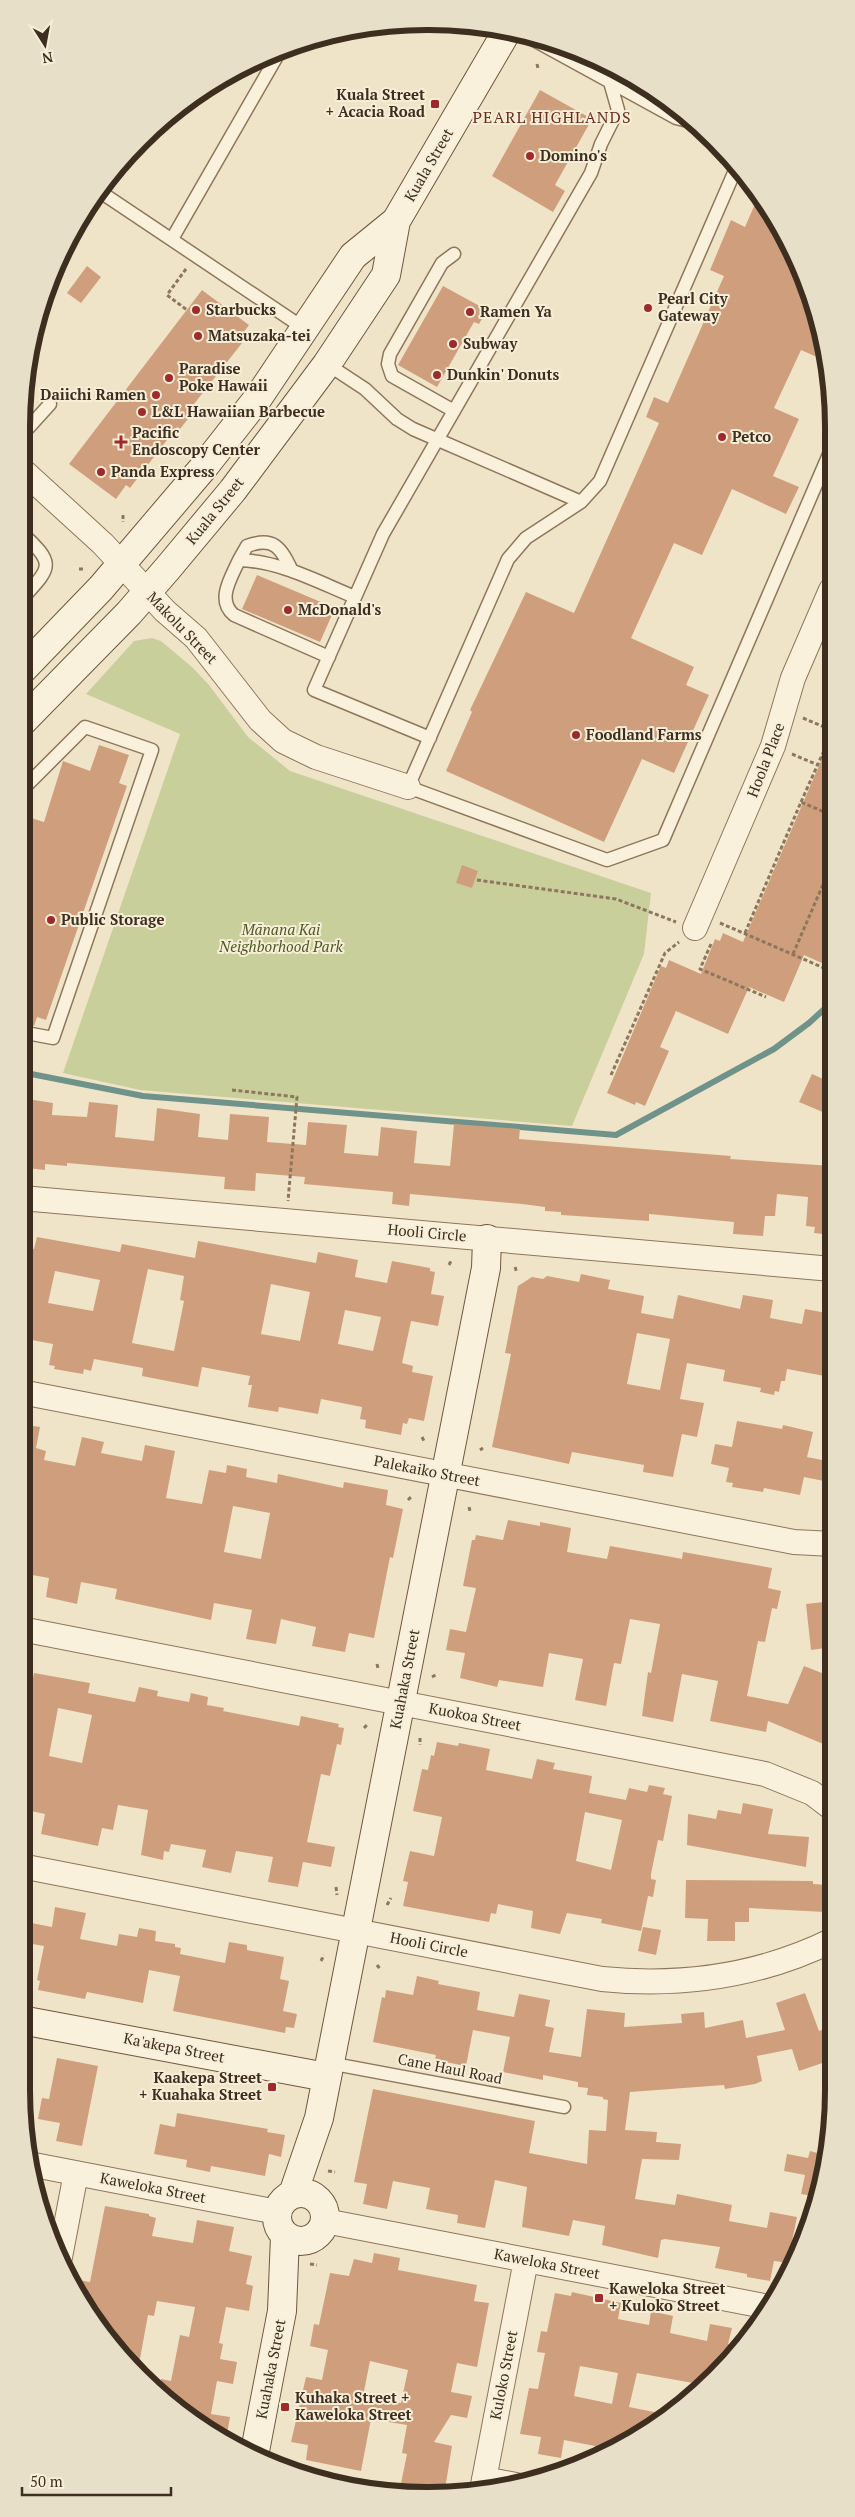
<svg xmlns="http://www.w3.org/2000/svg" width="855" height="2517" font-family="'PT Serif',serif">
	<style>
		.green { fill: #c9cf9b }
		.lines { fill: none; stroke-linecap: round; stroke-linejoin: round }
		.stream { stroke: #6f938a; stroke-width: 6 }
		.building { fill: #cf9f7d; fill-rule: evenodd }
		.lane-casing { stroke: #8d765c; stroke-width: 15 }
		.street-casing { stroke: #8d765c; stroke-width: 26 }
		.secondary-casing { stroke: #6f573f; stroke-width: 30 }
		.path { stroke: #8d765c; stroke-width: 3; stroke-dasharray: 4 2.5; stroke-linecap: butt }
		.lane { stroke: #faf1dc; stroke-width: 12 }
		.street { stroke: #faf1dc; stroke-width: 24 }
		.secondary { stroke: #faf1dc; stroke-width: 28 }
		.poi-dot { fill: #9e2a2b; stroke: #f7eed8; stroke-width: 2 }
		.labels { text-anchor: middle; stroke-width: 4; stroke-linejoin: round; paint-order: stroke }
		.poi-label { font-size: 15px; font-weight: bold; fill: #3d2e20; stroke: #f7eed8; text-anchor: start }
		.street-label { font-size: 15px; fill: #3d2e20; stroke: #f7eed8 }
		.park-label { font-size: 15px; font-style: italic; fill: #4d5a26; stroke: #f7eed8 }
		.neighbourhood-label { font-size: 16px; letter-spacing: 1px; fill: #6b2e1e; stroke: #f7eed8 }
		.rim { fill: none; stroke: #3d2e20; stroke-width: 6 }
	</style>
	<rect width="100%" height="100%" fill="#f0e4c8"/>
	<!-- green -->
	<path class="green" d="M152 638 161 641 192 667 209 685 248 737 290 771 651 893 644 954 572 1126 140 1090 63 1073 180 734 86 694 134 641Z"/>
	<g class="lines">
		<!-- stream -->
		<path class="stream" d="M21 1072 143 1096 616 1135 774 1049 809 1023 832 1002"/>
	</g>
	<!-- building -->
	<path class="building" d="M540 90 592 119 555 185 565 191 553 212 492 176Z
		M758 197 792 248 826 361 801 350 774 408 799 419 773 476 799 487 786 514 732 489 702 555 674 543 631 638 694 667 686 685 709 695 674 773 642 759 604 842 446 771 472 712 470 710 526 592 574 613 659 423 646 417 654 397 668 403 724 276 710 270 731 220 745 227Z
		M87 266 101 277 81 303 67 293Z
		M443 286 487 310 479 324 474 322 437 387 398 365Z
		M202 290 249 325 238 340 242 343 194 404 198 406 180 429 177 427 130 488 126 485 116 499 69 464Z
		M257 575 335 608 320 642 242 609Z
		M831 738V963L825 961 824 964 804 955 784 1002 749 987 728 1034 676 1011 660 1047 669 1051 645 1106 636 1102 635 1105 607 1093 661 966 666 968 669 960 701 974 715 939 720 941 723 933 743 942Z
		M99 745 129 755 119 783 127 786 46 1020 37 1017 34 1026 21 1022V815L44 822 63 761 90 771Z
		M462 865 478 871 472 888 456 883Z
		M812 1074 832 1083V1116L799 1102Z
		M21 1098 53 1103 52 1115 87 1117 89 1102 118 1105 115 1137 154 1141 157 1108 200 1114 198 1137 228 1140 230 1114 269 1117 267 1142 306 1145 308 1122 347 1125 344 1153 378 1156 381 1127 417 1131 414 1163 450 1166 454 1124 520 1129 519 1139 731 1156 730 1159 832 1166V1235L814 1233 815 1227 806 1226 808 1197 777 1194 775 1216H765L763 1236 733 1234 734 1222 649 1214V1221L577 1216 561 1215V1212L545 1211V1207L522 1204 410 1194 409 1206 392 1204 393 1192 304 1184 305 1177 256 1173 255 1191 224 1189 225 1177 67 1163V1166L45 1164V1170L27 1168V1162L21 1161Z
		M37 1237 120 1252 122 1244 195 1258 198 1241 316 1263 318 1252 358 1260 355 1277 387 1283 392 1261 430 1268V1271L435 1272 431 1294 444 1296 438 1326 411 1321 402 1363 413 1366 412 1372 433 1376 424 1421 409 1418 407 1424 403 1423 401 1435 365 1428 366 1420 360 1419 362 1407 321 1399 318 1414 279 1407 278 1412 248 1407 252 1385H248L250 1376 202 1367 198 1387 142 1376 143 1368 94 1359 91 1371 84 1369 83 1374 54 1369 55 1366 49 1365 53 1344 21 1338V1255L26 1256 28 1248 34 1249ZM148 1269 184 1276 180 1300 184 1301 174 1351 132 1343ZM55 1271 100 1280 93 1311 48 1303ZM271 1284 310 1292 300 1341 261 1334ZM345 1310 381 1317 373 1351 338 1344Z
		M581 1274 610 1280 608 1289 644 1296 641 1313 673 1319 678 1295 740 1309 743 1295 773 1300 770 1318 802 1324 805 1309 832 1314V1366L830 1377 787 1369 785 1381H781L779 1392 775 1391 774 1395 760 1392 761 1388 723 1381 725 1370 687 1363 680 1399 704 1403 697 1437 682 1434 673 1477 643 1472 644 1465 572 1452 569 1464 492 1447 511 1354 505 1353 518 1286 532 1277 543 1279 547 1276 579 1282ZM637 1333 670 1339 660 1390 627 1384Z
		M737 1421 782 1429 783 1425 813 1432 807 1457 832 1462 829 1482 804 1477 800 1495 764 1488 763 1492 732 1487 733 1483 726 1482 729 1468 711 1464 715 1444 732 1447Z
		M21 1424 40 1427 36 1448 46 1451 44 1460 75 1466 82 1437 104 1442 101 1453 142 1461 145 1445 175 1451 166 1498 202 1504 209 1470 226 1473 227 1465 247 1469 246 1477 277 1483 278 1474 343 1488 344 1482 388 1490 386 1505 403 1509 393 1558 390 1557 374 1638 349 1633 345 1652 312 1646 316 1627 281 1619 276 1644 246 1639 252 1610 214 1603 211 1620 115 1599 117 1589 81 1582 77 1604 46 1597 49 1578 21 1573ZM233 1506 270 1513 261 1559 224 1552Z
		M508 1520 540 1526V1522L571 1528 567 1552 607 1559 610 1546 672 1557 682 1559 683 1552 772 1568 768 1588 781 1591 777 1609 772 1608 765 1642 758 1641 747 1696 788 1704 804 1666 832 1677 822 1702 833 1706V1748L768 1721 766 1732 710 1721 718 1681 682 1674 673 1722 642 1716 648 1672 651 1673 660 1624 630 1619 621 1664 614 1663 606 1706 575 1700 583 1659 549 1653 543 1687 499 1680 497 1687 460 1678 465 1653 446 1650 450 1629 466 1632 476 1588 463 1586 472 1540H475L476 1535 503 1540Z
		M833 1601V1647L811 1650 806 1604Z
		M34 1673 90 1683 88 1693 135 1702 139 1687 158 1691 157 1696 189 1702 191 1693 208 1697 207 1705 224 1708 223 1711 299 1726 301 1716 339 1724 338 1727 344 1728 341 1745 337 1744 330 1776 321 1774 307 1842 335 1847 331 1867 303 1862 298 1887 268 1882 273 1857 236 1851 231 1873 202 1867 206 1850 171 1844 169 1852 164 1851 163 1860 141 1855 148 1810 118 1805 113 1830 102 1828 98 1846 41 1834 45 1814 21 1809V1737ZM58 1708 92 1715 82 1763 49 1756Z
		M437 1742 458 1746 459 1743 490 1749 486 1770 532 1779 537 1759 555 1763 553 1769 592 1776 589 1793 626 1800 629 1788 647 1792 649 1785 665 1788 663 1794 672 1796 663 1841 658 1840 651 1874V1879L656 1880 653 1897 648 1896 641 1931 601 1923 602 1919 567 1913 560 1934 531 1928 533 1911 498 1904 496 1914 491 1913 489 1922 403 1906 408 1882 403 1881 410 1851 434 1856 442 1817 413 1811 422 1769 428 1770 431 1755 434 1756ZM585 1812 622 1820 611 1870 576 1861Z
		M743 1803 773 1809 768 1834 809 1837 806 1867 687 1845 688 1814 716 1819 718 1810 741 1814Z
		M686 1880 813 1881V1884L827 1885 825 1912 749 1908V1922H735V1941H707L708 1919 685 1918Z
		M55 1907 86 1913 80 1939 117 1946 119 1934 137 1937 139 1928 156 1931 155 1941 175 1944V1947L181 1948 180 1954 225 1963 229 1942 247 1945V1950L284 1957 280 1979 289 1981 283 2011 297 2014 294 2028 286 2027 285 2033 173 2011 180 1976 149 1970 143 2003 87 1992 85 1999 38 1990 40 1981 37 1980 44 1946 21 1942V1921L52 1927Z
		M643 1927 661 1930 656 1955 638 1951Z
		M417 1976 439 1981 438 1984 480 1992 477 2010 514 2017 519 1994 550 2000 545 2026 554 2028 549 2052 581 2057 587 2009 625 2013 624 2027 682 2023 681 2014 704 2012 705 2028 743 2020 746 2038 785 2030 776 2003 805 1993 819 2031 827 2028 829 2033 834 2032V2059L799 2071 792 2049 757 2056 762 2081 755 2084 725 2089 724 2085 630 2092 625 2130 657 2132 656 2142 681 2144 679 2160 642 2159 635 2199 675 2205 677 2194 732 2205 729 2221 767 2228 770 2212 797 2217 792 2241H796L789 2263 774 2261 770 2281 747 2277V2274L715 2268 720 2247 665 2239 661 2240 658 2258 602 2245 605 2226 573 2220 569 2236 522 2227 527 2187 495 2180 485 2228 457 2223 458 2215 426 2209 430 2188 393 2181 387 2209 363 2204 367 2184 354 2182 373 2089 535 2121 529 2153 587 2164 589 2130 606 2131 608 2100 603 2099V2097L587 2095 588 2088 578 2087V2082L543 2075V2080L503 2072 510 2037 473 2030 466 2066 435 2060 436 2055 373 2042 382 1997 385 1998 386 1990 413 1995Z
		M57 2058 98 2066 82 2146 56 2141 60 2123 38 2119 42 2098 49 2099Z
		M177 2113 268 2129 267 2132 285 2135 281 2157 269 2154 265 2176 211 2166 210 2172 186 2167 187 2160 154 2154 160 2124 175 2127Z
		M810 2151 825 2155 819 2197 801 2194 805 2175 784 2171 787 2154 808 2158Z
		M105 2206 149 2214V2216L156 2218 152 2236 193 2243 197 2220 234 2227 229 2251 252 2256 246 2284 253 2286 249 2311 226 2307 219 2343 223 2344 220 2359 237 2362 233 2384 217 2381 211 2414 230 2417 226 2440 180 2412 159 2392 161 2379 171 2381 180 2335 189 2337 195 2307 157 2301 154 2316 148 2315 139 2364 126 2361 73 2279 90 2282Z
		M374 2253 400 2258 398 2270 477 2285 474 2301 489 2303 477 2367 457 2363 451 2392 472 2396 467 2418 451 2415 434 2442 452 2446 444 2495 399 2493 407 2454 402 2453 407 2425 371 2419 361 2471 306 2460 308 2445 291 2442 306 2377 322 2380 328 2350 310 2346 314 2324 319 2325 330 2273 349 2276 354 2259 372 2263ZM370 2361 408 2370 401 2403 363 2396Z
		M572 2292 621 2303 618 2319 649 2325 651 2311 673 2316 670 2333 707 2341 710 2324 732 2328 728 2344 740 2346 715 2377 690 2397 693 2383 637 2373 629 2407 659 2413V2422L653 2427 593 2454 595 2446 564 2440 561 2458 538 2454 541 2437 520 2434 529 2388 538 2389 545 2353 537 2352 541 2331 547 2332 555 2293 571 2296ZM580 2366 618 2373 612 2404 574 2396Z"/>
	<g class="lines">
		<!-- lane casing -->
		<g class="lane-casing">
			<path id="lane" d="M521 33 676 118 684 120
				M737 166 600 481 581 502 526 538 508 559 408 787 607 860 663 840 830 452
				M99 191 305 329
				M172 239 280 51
				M454 254 442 263 390 354 388 364 392 376 454 411
				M54 272 77 225
				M327 364 365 389 397 419 413 429 581 502
				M21 436 50 404
				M21 532C56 565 52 566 21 600
				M239 560 247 546C274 536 281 548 292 571
				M329 657 234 615C216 600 231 578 239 560 280 561 318 582 355 597
				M430 738 314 690 383 534 591 173 601 144 618 110 610 82
				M21 791 85 727 152 750 53 1038 21 1032
				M329 2063 564 2107"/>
		</g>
		<!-- street casing -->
		<g class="street-casing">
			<path id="street" d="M21 469 103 544 165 611 196 638 260 720 283 741 316 757 408 787
				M695 928 773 746 793 678 831 590
				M21 1200 33 1199 832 1269
				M21 1392 794 1542 833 1544
				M21 1629 765 1774 812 1793 833 1809
				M21 1866 602 1979C683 1987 760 1976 833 1940
				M29 2164 277 2212
				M325 2221 769 2307
				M60 2257 76 2173
				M484 2479 516 2485
				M482 2490 526 2260"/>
		</g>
		<!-- secondary casing -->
		<g class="secondary-casing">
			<path id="secondary" d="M21 671 101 588 203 468 258 398 353 256 396 221
				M21 723 129 613 168 568 233 490 327 364 386 275 396 221 507 31
				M21 2020 326 2077
				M277 2217a24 24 0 1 1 48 0a24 24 0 1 1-48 0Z
				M293 2194 319 2118 486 1268 487 1239
				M254 2456 282 2311 285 2236"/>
		</g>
		<!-- path -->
		<path class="path" d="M454 29 460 26
			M537 64 538 68
			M186 269 167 295 187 310
			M123 515V522
			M79 569H84
			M831 673 824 688 825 697 831 699
			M803 718 831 730
			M792 754 818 765
			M821 757 831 761
			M801 802 831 735
			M477 880 616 899 676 922
			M720 923 831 971
			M745 933 801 802 831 815
			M711 944 700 969 766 997
			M793 954 831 866
			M611 1075 665 953 679 942
			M232 1090 297 1097 288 1201
			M449 1265 451 1261
			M515 1267 517 1273
			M422 1437 424 1441
			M480 1450 483 1448
			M408 1500 412 1496
			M469 1507 470 1511
			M377 1664 378 1668
			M432 1677 437 1674
			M364 1728 367 1725
			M420 1738V1745
			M336 1887 337 1895
			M387 1905 391 1898
			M321 1961 324 1955
			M377 1965 380 1969
			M328 2171 335 2172
			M310 2264 317 2265"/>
		<!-- lane -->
		<use href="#lane" class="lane"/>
		<!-- street -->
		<use href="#street" class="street"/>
		<!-- secondary -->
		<use href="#secondary" class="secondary"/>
	</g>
	<!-- markers -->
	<g class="poi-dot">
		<rect x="430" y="99" width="10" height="10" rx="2.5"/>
		<circle cx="530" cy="156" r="5"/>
		<circle cx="648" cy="308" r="5"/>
		<circle cx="196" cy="310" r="5"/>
		<circle cx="470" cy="312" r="5"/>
		<circle cx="198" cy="336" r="5"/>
		<circle cx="453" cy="344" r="5"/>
		<circle cx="437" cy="375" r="5"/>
		<circle cx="169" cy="378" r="5"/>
		<circle cx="156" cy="395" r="5"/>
		<circle cx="142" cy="412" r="5"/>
		<circle cx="722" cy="437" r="5"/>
		<path d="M118.5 434.5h5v5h5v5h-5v5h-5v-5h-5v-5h5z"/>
		<circle cx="101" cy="472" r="5"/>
		<circle cx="288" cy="610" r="5"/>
		<circle cx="576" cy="735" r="5"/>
		<circle cx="51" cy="920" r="5"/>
		<rect x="267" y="2082" width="10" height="10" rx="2.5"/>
		<rect x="594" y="2293" width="10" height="10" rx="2.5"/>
		<rect x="280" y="2402" width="10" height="10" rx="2.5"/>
	</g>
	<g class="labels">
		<!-- poi labels -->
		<g class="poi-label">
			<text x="425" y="100" text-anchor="end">Kuala Street<tspan x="425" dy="17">+ Acacia Road</tspan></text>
			<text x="540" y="161">Domino's</text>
			<text x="658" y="304">Pearl City<tspan x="658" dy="17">Gateway</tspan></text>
			<text x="206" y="315">Starbucks</text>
			<text x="480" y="317">Ramen Ya</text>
			<text x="208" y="341">Matsuzaka-tei</text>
			<text x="463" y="349">Subway</text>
			<text x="179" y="374">Paradise<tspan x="179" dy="17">Poke Hawaii</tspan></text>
			<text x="447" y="380">Dunkin' Donuts</text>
			<text x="146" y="400" text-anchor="end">Daiichi Ramen</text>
			<text x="152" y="417">L&amp;L Hawaiian Barbecue</text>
			<text x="132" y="438">Pacific<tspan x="132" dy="17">Endoscopy Center</tspan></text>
			<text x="732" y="442">Petco</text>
			<text x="111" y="477">Panda Express</text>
			<text x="298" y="615">McDonald's</text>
			<text x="586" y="740">Foodland Farms</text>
			<text x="61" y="925">Public Storage</text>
			<text x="262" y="2083" text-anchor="end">Kaakepa Street<tspan x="262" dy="17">+ Kuahaka Street</tspan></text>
			<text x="609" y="2294">Kaweloka Street<tspan x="609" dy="17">+ Kuloko Street</tspan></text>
			<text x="295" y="2403">Kuhaka Street +<tspan x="295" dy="17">Kaweloka Street</tspan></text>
		</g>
		<!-- street labels -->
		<g class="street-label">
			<text transform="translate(429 165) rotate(-60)" y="5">Kuala Street</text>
			<text transform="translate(215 511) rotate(-51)" y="5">Kuala Street</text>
			<text transform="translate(182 628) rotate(46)" y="5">Makolu Street</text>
			<text transform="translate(766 760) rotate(-69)" y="5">Hoola Place</text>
			<text transform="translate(427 1233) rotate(5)" y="5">Hooli Circle</text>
			<text transform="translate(427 1471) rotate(11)" y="5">Palekaiko Street</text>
			<text transform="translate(405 1679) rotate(-79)" y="5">Kuahaka Street</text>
			<text transform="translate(475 1717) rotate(11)" y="5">Kuokoa Street</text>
			<text transform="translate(429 1945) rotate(11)" y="5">Hooli Circle</text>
			<text transform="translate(174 2048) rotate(11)" y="5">Ka'akepa Street</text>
			<text transform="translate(450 2069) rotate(11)" y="5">Cane Haul Road</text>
			<text transform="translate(153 2188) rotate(11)" y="5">Kaweloka Street</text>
			<text transform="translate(547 2264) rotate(11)" y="5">Kaweloka Street</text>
			<text transform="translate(271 2369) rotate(-79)" y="5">Kuahaka Street</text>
			<text transform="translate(504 2375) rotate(-79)" y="5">Kuloko Street</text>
		</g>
		<!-- park labels -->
		<g class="park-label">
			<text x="281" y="935">Mānana Kai<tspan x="281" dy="17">Neighborhood Park</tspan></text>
		</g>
		<!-- neighbourhood labels -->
		<g class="neighbourhood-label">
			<text x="552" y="123">PEARL HIGHLANDS</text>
		</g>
	</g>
	<!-- crop -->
	<path d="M0 0H855V2517H0ZM427 30H428A397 397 0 0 1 825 427V2090A397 397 0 0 1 428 2487H427A397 397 0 0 1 30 2090V427A397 397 0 0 1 427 30Z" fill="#e8dfc9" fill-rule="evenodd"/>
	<path class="rim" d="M427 30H428A397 397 0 0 1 825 427V2090A397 397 0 0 1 428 2487H427A397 397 0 0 1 30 2090V427A397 397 0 0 1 427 30Z"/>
	<!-- north arrow -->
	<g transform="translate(45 45) rotate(169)" stroke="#f7eed8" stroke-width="4" paint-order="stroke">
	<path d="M0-4L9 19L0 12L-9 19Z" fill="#3d2e20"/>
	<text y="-8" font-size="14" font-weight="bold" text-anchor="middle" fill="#3d2e20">N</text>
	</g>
	<!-- scale -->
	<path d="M22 2487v8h149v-8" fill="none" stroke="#3d2e20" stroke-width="2.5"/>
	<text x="30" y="2487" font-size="15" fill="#3d2e20" stroke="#f7eed8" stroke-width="4" paint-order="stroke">50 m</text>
</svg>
